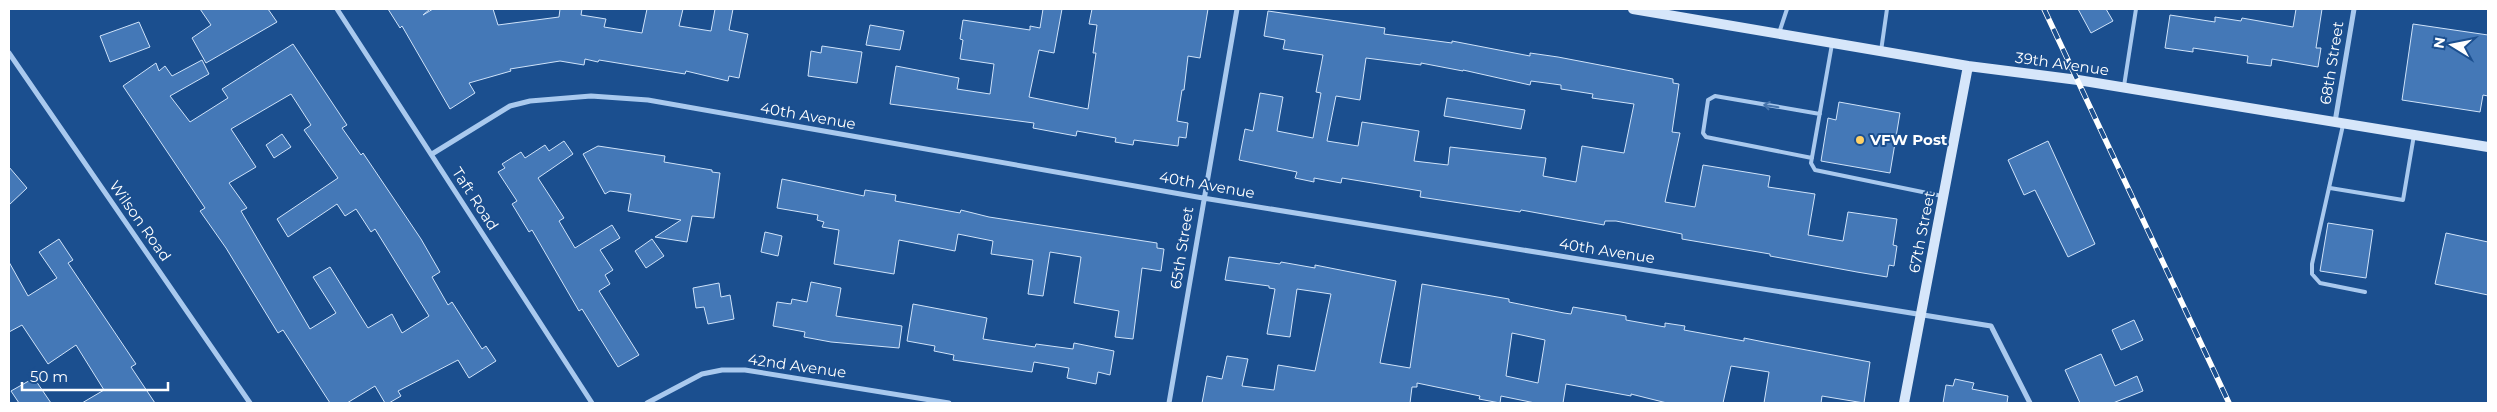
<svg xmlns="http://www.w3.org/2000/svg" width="2497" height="412" font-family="Montserrat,sans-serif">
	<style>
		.building { fill: #4478b7; stroke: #cfe3fa; fill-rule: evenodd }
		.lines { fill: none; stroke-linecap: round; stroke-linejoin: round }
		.lane { stroke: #a9c9ee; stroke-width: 4 }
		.street { stroke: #a9c9ee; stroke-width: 5 }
		.secondary { stroke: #d6e6fa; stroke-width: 10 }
		.rail-casing { stroke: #fff; stroke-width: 5.5 }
		.rail { stroke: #1b4f8f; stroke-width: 4; stroke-dasharray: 11; stroke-linecap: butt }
		.oneway { stroke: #4674ac }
		.poi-dot { fill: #ffd166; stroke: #1b4f8f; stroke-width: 2 }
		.labels { text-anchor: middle; stroke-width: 4; stroke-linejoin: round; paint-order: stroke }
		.street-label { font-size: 15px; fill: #fff; stroke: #1b4f8f }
		.poi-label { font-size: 15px; font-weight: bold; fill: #fff; stroke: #1b4f8f; text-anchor: start }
	</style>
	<rect width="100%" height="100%" fill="#1b4f8f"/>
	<!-- building -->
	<path class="building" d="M200 9H268L277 22 206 63 192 38 211 25Z
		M388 9H430L423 15 433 9H493L498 25 559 17 560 9H582L581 15 606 19 604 27 642 33 647 9H683L679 26 711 31 715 9H733L729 30 748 34 739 78 729 76 728 81 686 71 685 74 599 60 598 62 585 59 584 65 560 61 510 69 511 71 469 83 475 93 450 109 402 26 400 28Z
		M1043 9H1062L1054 53 1039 50 1029 97 1088 109 1096 53H1093L1097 25 1089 24 1092 9H1208L1200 58 1188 56 1184 90H1182L1177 121 1188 123 1186 138 1179 137 1178 146 1134 140 1133 145 1115 142 1116 138 1077 131 1076 136 1033 128 1034 123 890 104 896 66 959 78 957 89 990 94 994 64 960 59 963 40 960 39 963 20 1030 30V26L1040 28Z
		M2078 9H2106L2113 21 2091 33Z
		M2296 9H2322L2316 48H2321L2318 67 2272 59 2271 66 2247 63 2248 56 2193 48V52L2165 48 2170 15 2215 22V17L2241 21 2242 18 2293 27Z
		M1268 11 1385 28 1384 34 1452 43V41L1530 56V53L1558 57 1673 79V83L1679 84 1672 132 1680 133 1665 202 1695 207 1703 165 1770 176 1768 187 1815 194 1808 235 1843 241 1848 212 1897 219 1893 245 1897 246 1894 266 1889 265 1887 277 1857 272 1770 256V254L1682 239V234L1616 221H1605L1604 225 1521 210 1520 212 1420 197 1421 191 1342 178 1341 183 1314 178V182L1295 178 1297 172 1239 160 1245 129 1253 131 1260 93 1283 97 1277 131 1313 138 1321 93 1316 92 1323 55 1283 49 1285 40 1264 36ZM1366 58 1421 65V63L1463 71V70L1530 85 1531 81 1561 85V89L1593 94 1592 98 1634 104 1624 153 1582 146 1576 182 1543 176 1546 158 1450 147 1448 165 1414 161 1419 131 1362 122 1358 146 1327 141 1336 96 1360 100Z
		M139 22 150 47 110 62 100 36Z
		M2413 24 2488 35V96L2483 95 2480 112 2402 100Z
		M870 25 904 31 900 50 866 45Z
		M293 44 347 125 342 128 361 155 363 153 421 239 440 272 432 277 448 305 452 302 482 349 486 346 496 361 469 378 458 360 398 391 401 396 389 403H385L375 386 347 403H330L283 330 278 333 226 248 200 211 205 208 123 86 156 63 159 71 165 66 172 76 202 60 209 74 170 96 190 122 228 98 222 89ZM291 94 311 125 304 130 338 178 277 219 288 237 337 204 345 216 356 209 371 232 375 229 429 316 402 333 392 314 368 328 330 267 313 277 336 313 310 329 241 211 247 208 229 183 256 167 231 129Z
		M822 46 862 52 857 83 808 76 811 51 821 53Z
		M1447 98 1525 110 1521 129 1444 116Z
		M1839 102 1900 113 1890 173 1821 161 1828 118 1836 120Z
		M282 134 291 147 274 158 266 145Z
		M564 141 573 154 538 178 564 218 559 221 575 248 612 225 620 238 600 250 613 270 605 275 610 284 599 291 639 355 618 367 582 309 579 311 532 230 529 232 512 204 517 201 498 172 505 168 502 164 521 152 525 158 545 145 549 151Z
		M2048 141 2095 244 2068 257 2035 190 2024 195 2008 160Z
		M598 146 665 156 664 162 712 170V172L720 173 714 218 692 216 687 242 655 237 681 220 628 211 631 194 610 191 605 194 583 154Z
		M9 167 27 188 9 205Z
		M782 179 864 196 865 190 896 195 895 201 960 213 961 210 989 217 1157 243V248L1164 249 1161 271 1142 268 1133 339 1115 337 1119 311 1074 303 1081 257 1050 252 1043 296 1028 294 1033 260 991 254 993 241 958 234 955 251 899 240 894 274 834 264 839 230 822 227 824 222 817 220 818 215 777 208Z
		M2328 223 2373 230 2366 278 2320 271Z
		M765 232 782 236 778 256 761 252Z
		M2446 233 2488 242V295L2435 284Z
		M59 239 73 260 68 263 136 364 131 367 155 403H82L104 390 76 345 48 364 22 325 9 332V262L28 296 57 278 39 252Z
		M652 239 664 256 646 268 635 251Z
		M1229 257 1280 264 1281 262 1315 268V265L1396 281 1380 363 1410 368 1422 284 1509 299V302L1564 313 1571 314 1573 307 1626 316V320L1665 327V323L1685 326 1684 330 1744 341V338L1764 342 1870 362 1864 403 1822 396 1821 403H1764L1769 372 1731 366 1723 403H1667L1631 394V396L1566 384 1563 403H1535L1501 396 1500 403 1479 399 1480 396 1417 383V387H1412L1410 403H1202L1207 376 1222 379 1227 356 1248 359 1242 386 1274 390 1278 365 1315 371 1331 294 1297 289 1290 337 1267 334 1275 289 1269 288V286L1225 280ZM1512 333 1545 340 1538 383 1506 376Z
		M811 282 841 288 836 316 902 326 899 348 831 342 804 337 805 332 773 326 777 302 791 304 792 299 807 302Z
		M719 283 721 297 730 295 734 319 708 324 704 307 696 308 693 288Z
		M913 304 987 318 983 339 1035 347 1036 344 1073 349 1074 343 1114 351 1110 375 1098 372 1096 384 1067 378 1069 368 1034 362 1032 372 953 360 954 355 934 351 935 346 907 341Z
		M2134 320 2143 340 2121 350 2112 330Z
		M2101 354 2115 386 2137 376 2143 391 2113 403H2080L2065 370Z
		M34 378 51 403H19L11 391Z
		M1955 379 1974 383 1972 389 2008 396 2007 403H1943L1946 385 1953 386Z"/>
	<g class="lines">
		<!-- lane -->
		<path class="lane" d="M1779 33 1787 9
			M1832 44 1811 163 1815 170 1942 196
			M1881 51 1887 9
			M2124 86 2136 9
			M2343 125 2312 264V274L2320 283 2365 292
			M1812 158 1706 137 1703 133 1708 100 1715 96 1820 114
			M2330 188 2403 200 2414 135"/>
		<!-- street -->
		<path class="street" d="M337 9 592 403
			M9 53 250 403
			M2335 122 2354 9
			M432 154 510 106 530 101 591 96 648 100 1203 198 1991 326 2030 403
			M647 403 702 374 722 370H745L949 403
			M1169 403 1237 9"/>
		<!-- secondary -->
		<path class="secondary" d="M1633 9 1968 66 2078 80 2488 147
			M1904 403 1968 66"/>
		<!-- rail casing -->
		<g class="rail-casing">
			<path id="rail" d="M2044 9 2229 403"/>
		</g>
		<!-- rail -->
		<use href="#rail" class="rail"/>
	</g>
	<!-- one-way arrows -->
	<defs><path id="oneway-shaft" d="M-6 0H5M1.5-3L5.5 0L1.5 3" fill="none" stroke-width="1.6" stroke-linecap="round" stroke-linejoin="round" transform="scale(1.25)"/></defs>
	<use class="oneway" href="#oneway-shaft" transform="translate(1771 106) rotate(-170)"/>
	<!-- markers -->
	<circle class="poi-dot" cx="1860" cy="140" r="5"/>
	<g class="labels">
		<!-- street labels -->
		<g class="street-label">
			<text transform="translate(2332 63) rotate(-81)" y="5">68th Street</text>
			<text transform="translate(2062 64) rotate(8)" y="5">39th Avenue</text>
			<text transform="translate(808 116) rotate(10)" y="5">40th Avenue</text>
			<text transform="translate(1207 185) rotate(10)" y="5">40th Avenue</text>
			<text transform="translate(475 199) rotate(57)" y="5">Taft Road</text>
			<text transform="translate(140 221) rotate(55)" y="5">Wilson Road</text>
			<text transform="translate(1922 232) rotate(-79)" y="5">67th Street</text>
			<text transform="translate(1182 248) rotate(-81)" y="5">65th Street</text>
			<text transform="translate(1607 251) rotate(9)" y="5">40th Avenue</text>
			<text transform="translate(797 366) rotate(8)" y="5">42nd Avenue</text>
		</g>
		<!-- poi labels -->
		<g class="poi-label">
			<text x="1870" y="145">VFW Post</text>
		</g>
	</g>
	<!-- border -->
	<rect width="2497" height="412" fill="none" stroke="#ffffff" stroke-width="20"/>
	<!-- north arrow -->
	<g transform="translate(2452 45) rotate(280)" stroke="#1b4f8f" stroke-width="4" paint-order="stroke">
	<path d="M0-4L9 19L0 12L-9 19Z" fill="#ffffff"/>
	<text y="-8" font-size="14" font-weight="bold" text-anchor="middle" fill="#ffffff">N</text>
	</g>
	<!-- scale -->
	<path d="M22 382v8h146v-8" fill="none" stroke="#ffffff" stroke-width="2.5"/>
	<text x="30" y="382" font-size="15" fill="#ffffff" stroke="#1b4f8f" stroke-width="4" paint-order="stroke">50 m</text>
</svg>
